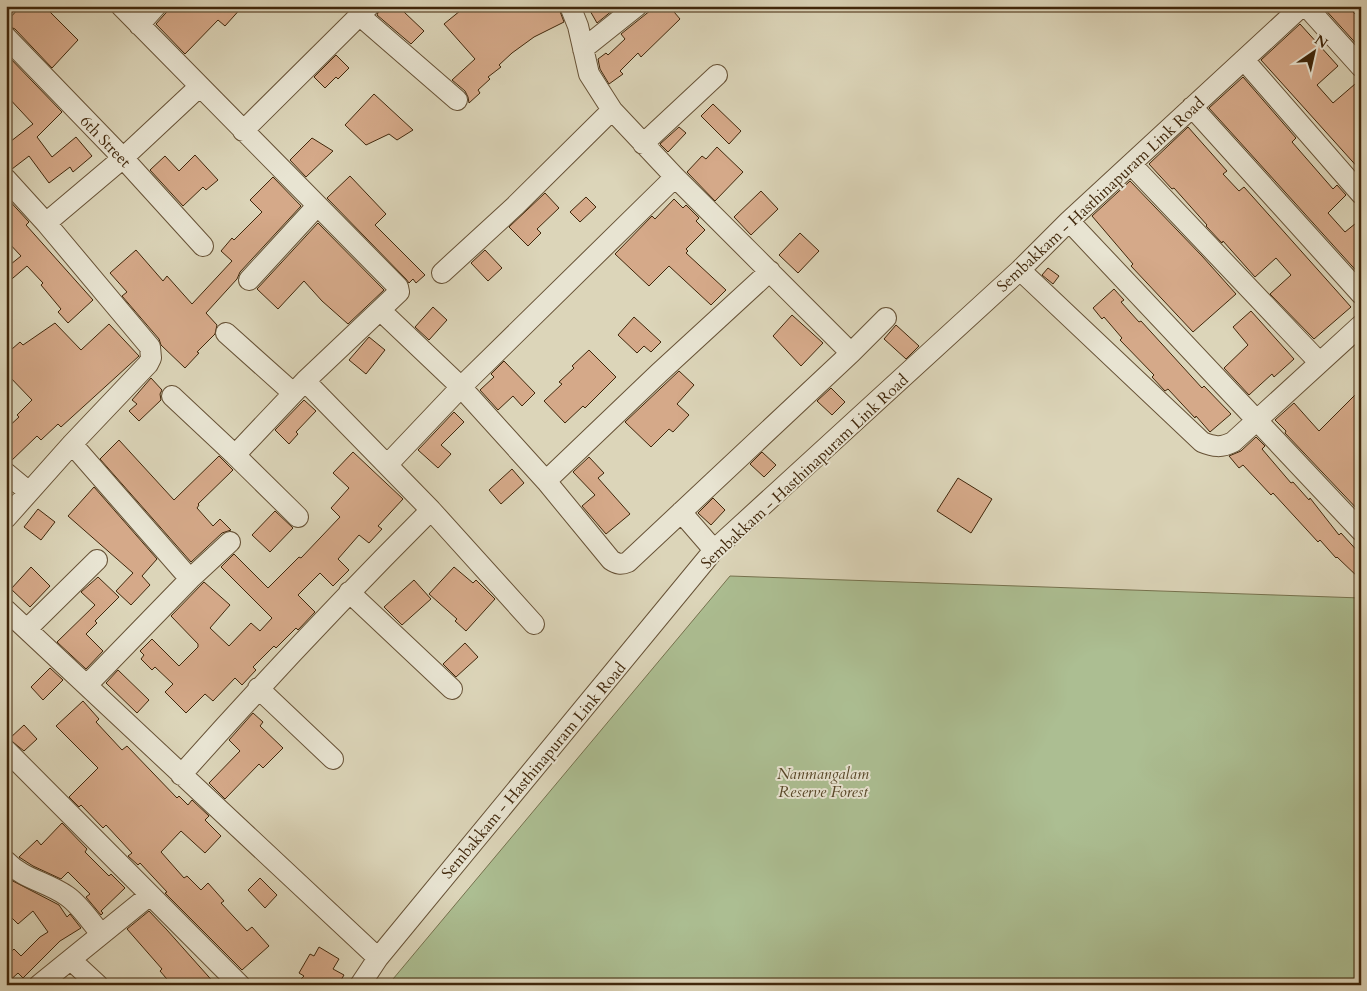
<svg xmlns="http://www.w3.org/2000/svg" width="1367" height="991" font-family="Cardo,serif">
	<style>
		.green { fill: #acbe92; stroke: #76724e }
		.building { fill: #d5a989; stroke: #40270b }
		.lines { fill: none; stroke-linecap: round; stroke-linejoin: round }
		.minor-casing { stroke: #675236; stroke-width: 22 }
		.minor { stroke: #e8e4d2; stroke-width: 20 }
		.labels { text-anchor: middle; stroke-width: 4; stroke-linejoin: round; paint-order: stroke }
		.street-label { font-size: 16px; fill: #40270b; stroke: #e8e4d2 }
		.park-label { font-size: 16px; font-style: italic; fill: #564526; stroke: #e8e4d2 }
	</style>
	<rect width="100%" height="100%" fill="#dcd5b9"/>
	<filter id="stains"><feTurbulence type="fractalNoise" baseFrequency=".004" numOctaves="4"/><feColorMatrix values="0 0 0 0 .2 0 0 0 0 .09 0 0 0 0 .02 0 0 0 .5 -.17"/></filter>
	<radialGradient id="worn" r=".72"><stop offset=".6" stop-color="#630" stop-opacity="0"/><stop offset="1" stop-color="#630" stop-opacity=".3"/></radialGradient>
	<!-- green -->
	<path class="green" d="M730 576 1361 598V985H388Z"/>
	<!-- building -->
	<path class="building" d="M21 6H44L78 40 52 68 15 29 6 25V22Z
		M172 6H243L225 26 218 20 185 54 156 24Z
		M381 6H409L404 12 424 31 411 44 377 15Z
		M466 6H558L564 22 534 37 512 53 499 65 501 67 488 77 490 79 478 90 480 93 469 103 468 97 465 91 452 80 475 59 444 24Z
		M583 6H618L597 23 589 9 585 11Z
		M656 6H669L680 19 641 57 638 53 620 71 623 74 609 84 600 69 598 59 606 53 608 55 625 39 621 34Z
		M1322 6H1347L1361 20V49Z
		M1300 24 1338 66 1317 85 1333 103 1355 84 1361 91V171L1261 60Z
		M6 54 62 112 37 137 52 157 76 137 92 156 73 172 70 167 49 183 29 156 12 169 6 167V145L33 124 6 95Z
		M336 55 349 68 338 79 336 77 325 88 314 77Z
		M1243 77 1296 138 1292 142 1333 189 1337 185 1346 195 1328 213 1345 232 1361 219V276L1209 108Z
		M374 94 413 130 397 140 389 134 366 145 345 125Z
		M713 104 741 131 729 144 701 116Z
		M679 127 686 133 668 152 660 144Z
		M1188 127 1227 171 1223 174 1239 191 1244 187 1351 307 1314 339 1270 294 1291 275 1276 258 1255 277 1223 241 1222 243 1206 226 1207 225 1174 188 1172 189 1149 164Z
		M312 138 333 151 306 177 290 160Z
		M717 147 743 172 715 201 687 172 702 156 706 159Z
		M195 155 218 180 206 190 203 187 183 206 150 170 165 156 179 171Z
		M350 176 386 214 375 225 425 275 416 283 413 279 409 283 406 279 327 198Z
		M273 177 301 206 240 272 237 279 206 313 217 325 215 334 197 352 199 353 185 368 161 345 159 339 122 296 127 292 110 273 136 250 163 281 167 276 192 304 232 261 221 251 232 238 234 240 262 212 250 200Z
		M1130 181 1202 256 1236 294 1193 332 1131 266 1133 264 1092 216Z
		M761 191 778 209 751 235 734 217Z
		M545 193 559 208 537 229 541 233 528 246 509 227Z
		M6 197 29 222 26 225 93 300 68 323 58 312 61 309 41 285 43 283 27 266 6 284V268L21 256 6 240Z
		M586 197 596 207 580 222 570 212Z
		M674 199 683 208 686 205 699 218 696 221 705 230 686 249 688 251 686 253 726 290 711 305 669 266 649 286 615 254 652 216 655 219Z
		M318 223 384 290 348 324 322 301 304 281 278 309 257 289Z
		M800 233 819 251 798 273 779 255Z
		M485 250 502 268 488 281 471 263Z
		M1048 268 1059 276 1053 284 1042 275Z
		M1114 289 1124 300 1121 302 1139 322 1141 321 1202 388 1204 386 1231 414 1210 432 1196 416 1195 418 1168 389 1165 391 1152 377 1154 375 1120 340 1122 338 1104 317 1102 319 1093 308Z
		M433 307 447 320 429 340 415 327Z
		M1251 311 1294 359 1274 377 1272 374 1249 395 1224 368 1248 345 1233 327Z
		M792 315 823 343 801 366 773 336Z
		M634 317 661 342 651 352 644 346 637 353 618 335Z
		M55 323 81 350 109 324 139 356 61 427 58 424 41 440 37 436 10 462 6 461V429L19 417 17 415 32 400 6 373V344L12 349 20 342 23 345Z
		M896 325 919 346 906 359 884 339Z
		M369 337 385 350 366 374 349 360Z
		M589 350 616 377 585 408 583 406 565 423 544 401 562 384 559 382 574 368 572 366Z
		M504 361 535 393 522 406 513 396 498 410 480 390 494 377 491 374Z
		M679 371 694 385 677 404 689 415 673 432 669 429 651 447 625 422Z
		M151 378 162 390 160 394 161 400 139 421 129 411 137 404 132 400Z
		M831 388 845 402 832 415 817 401Z
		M1361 389V513L1285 433 1286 431 1275 420 1294 403 1319 431Z
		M304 400 316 411 296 432 298 434 289 444 275 430Z
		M454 412 464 422 441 445 451 454 438 468 418 450Z
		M1256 437 1265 446 1262 449 1291 483 1293 482 1309 500 1310 498 1339 535 1341 533 1361 555V580L1337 557 1336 558 1320 540 1318 542 1273 493 1271 495 1243 465 1239 468 1229 456 1241 451Z
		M119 440 174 500 219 456 233 470 198 504 199 505 197 508 213 526 220 519 231 530 222 533 191 562 100 459Z
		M353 452 403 499 378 526 382 529 369 543 359 535 338 559 349 570 333 586 320 573 298 595 315 612 298 630 296 628 276 648 274 646 253 667 256 670 242 685 235 678 213 701 205 694 186 713 165 692 173 684 155 667 152 670 141 659 144 655 140 651 152 639 179 666 198 647V644L171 616 204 582 230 605 210 628 229 646 251 623 260 631 272 618 221 567 234 554 268 588 299 557 301 558 340 517 331 508 349 488 333 473Z
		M762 452 776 465 764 477 750 464Z
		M589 457 604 473 598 478 630 514 606 534 582 506 595 495 573 472Z
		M512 469 524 483 501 504 489 490Z
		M958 478 992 499 971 533 937 511Z
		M94 487 157 559 142 576 150 585 131 605 116 591 133 573 68 516Z
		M713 498 725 510 711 525 698 513Z
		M38 509 55 522 41 540 24 527Z
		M275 511 293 528 270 552 252 535Z
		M31 567 50 586 30 607 11 589Z
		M454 567 473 583 476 580 495 599 466 631 455 621 457 619 429 594Z
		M98 577 119 597 95 621 97 623 86 634 103 651 86 669 57 642 95 605 81 592Z
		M414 580 431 599 402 625 384 607Z
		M465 643 478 657 456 677 443 664Z
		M50 668 63 680 43 700 31 687Z
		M118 670 149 700 137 713 106 683Z
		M83 701 99 719 96 722 122 750 127 746 177 798 179 796 188 805 192 800 209 816 205 820 221 836 205 853 181 831 161 852 184 878 187 876 201 890 208 883 224 901 221 903 247 931 252 927 269 946 242 970 165 893 167 892 140 863 138 865 128 856 132 853 106 825 103 828 81 805 79 807 69 797 98 768 56 726Z
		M253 713 263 722 260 726 283 748 263 768 259 764 225 799 209 783 240 751 229 740Z
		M24 725 37 739 24 751 9 739Z
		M62 823 87 849 85 852 109 876 111 874 125 888 101 911 103 913 101 915 86 897 90 894 68 872 61 879 33 866 19 857 37 840 41 845Z
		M260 878 277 895 265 908 248 890Z
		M9 879 59 905 67 917 70 914 81 928 60 941 23 978 18 973 6 984V957L14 949 21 956 40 937 48 932 33 911 18 924 6 912V881Z
		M149 911 167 930 216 985H172L160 971 162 969 127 929Z
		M319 947 339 959 333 969 344 975 338 985H311L301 979 304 976 299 973 310 954 314 956Z"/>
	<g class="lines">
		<!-- minor casing -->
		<g class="minor-casing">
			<path id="minor" d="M121 6 398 287 399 292 380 310 461 387 546 481 611 560C617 564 621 565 628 562L851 353 675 177 612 110 589 74 578 26 570 6
				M1306 6 1361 67
				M359 15 457 100
				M139 25 156 6
				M6 37 123 158 203 246
				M583 49 637 6
				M1244 60 1361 194
				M1192 107 1361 294
				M243 131 369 6
				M643 144 717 75
				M1131 164 1319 362
				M6 179 46 223 150 347 151 358 148 364 72 444 6 518
				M1069 221 1361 531
				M46 223 123 158 199 87
				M1020 270 1202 442C1214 447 1221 448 1233 442L1361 325
				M442 273 515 206 612 110
				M249 280 317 206
				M226 333 293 393
				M851 353 886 318
				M305 381 431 510 534 624
				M172 396 235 455
				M72 444 190 579
				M388 464 461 387 675 177
				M6 473 29 492
				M546 481 659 373 770 271
				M681 512 714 550
				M298 517 235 455 305 381 380 310
				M349 592 452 689
				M6 610 378 958
				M27 629 97 560
				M87 685 190 579 230 542
				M258 688 333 759
				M6 750 240 985
				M181 775C262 684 345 596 431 510
				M6 861C23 879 47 882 67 896 80 905 91 922 101 934
				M71 960 98 985
				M39 985 150 895
				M360 985 378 958 714 550 1020 270 1069 221 1302 6"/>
		</g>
		<!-- minor -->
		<use href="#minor" class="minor"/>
	</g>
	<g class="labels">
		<!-- street labels -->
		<g class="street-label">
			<text transform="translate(106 141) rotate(46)" y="6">6th Street</text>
			<text transform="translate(1100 194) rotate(-43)" y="6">Sembakkam - Hasthinapuram Link Road</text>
			<text transform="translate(804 471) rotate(-43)" y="6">Sembakkam - Hasthinapuram Link Road</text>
			<text transform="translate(533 770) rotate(-50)" y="6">Sembakkam - Hasthinapuram Link Road</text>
		</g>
		<!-- park labels -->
		<g class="park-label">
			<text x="823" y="779">Nanmangalam<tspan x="823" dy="18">Reserve Forest</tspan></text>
		</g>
	</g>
	<!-- margin -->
	<rect width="1367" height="991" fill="none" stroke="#dcd5b9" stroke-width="25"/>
	<rect x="8" y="8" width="1352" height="976" fill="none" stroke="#40270b" stroke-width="2.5"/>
	<rect x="12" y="12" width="1342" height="966" fill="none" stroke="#40270b"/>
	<!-- north arrow -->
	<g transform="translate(1314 52) rotate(34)" stroke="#e8e4d2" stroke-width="4" paint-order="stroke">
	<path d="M0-4L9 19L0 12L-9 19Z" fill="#40270b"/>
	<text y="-8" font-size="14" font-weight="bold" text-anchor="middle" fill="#40270b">N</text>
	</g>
	<rect width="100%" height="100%" filter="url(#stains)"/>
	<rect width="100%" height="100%" fill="url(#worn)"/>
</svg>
